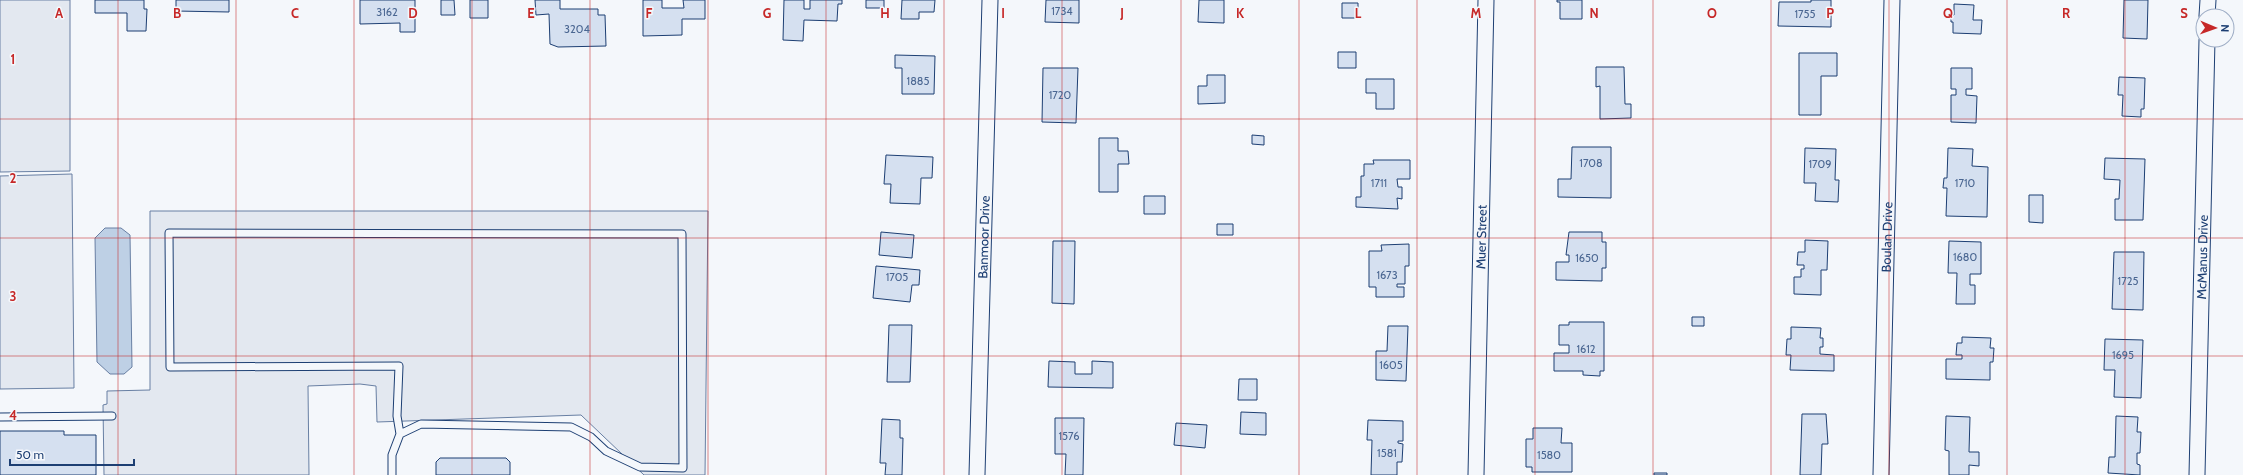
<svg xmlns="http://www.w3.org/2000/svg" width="2243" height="475" font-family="Cabin,sans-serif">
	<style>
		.parking { fill: #e3e8f0; stroke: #687fa3 }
		.water { fill: #bed0e5; stroke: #687fa3 }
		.building { fill: #d5e0f0; stroke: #1d3f73 }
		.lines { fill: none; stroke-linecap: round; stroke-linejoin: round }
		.lane-casing { stroke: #1d3f73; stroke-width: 9 }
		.street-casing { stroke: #1d3f73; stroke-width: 17 }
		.lane { stroke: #f4f7fb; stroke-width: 7 }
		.street { stroke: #f4f7fb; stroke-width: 15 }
		.grid { fill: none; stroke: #c62828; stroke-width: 1; stroke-opacity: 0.55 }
		.labels { text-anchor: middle; stroke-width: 3; stroke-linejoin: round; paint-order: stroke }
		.number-label { font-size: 11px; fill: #4b6792 }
		.street-label { font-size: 13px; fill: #1d3f73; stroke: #f4f7fb }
		.grid-label { font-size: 13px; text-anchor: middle; font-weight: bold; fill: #c62828; stroke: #f4f7fb; stroke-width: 3; stroke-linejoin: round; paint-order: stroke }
	</style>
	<rect width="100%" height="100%" fill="#f4f7fb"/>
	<!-- parking -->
	<path class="parking" d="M0 0H70V171L0 172Z
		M72 174 74 388 0 389V176Z
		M150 211H708L705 475H644L581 415 377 422 376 386 360 384 308 386 309 475H104L103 405 107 404V391L150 390Z"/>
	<!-- water -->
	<path class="water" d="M105 228H121L130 235 132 367 124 374H110L97 362 95 238Z"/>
	<!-- building -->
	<path class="building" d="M95 0H144V9H147L146 31H127V13H95Z
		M176 0H229V12L176 11Z
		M360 0H415V32H400V23L360 24Z
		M441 0H454L455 15H441Z
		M470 0H488V18H470Z
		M535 0H560V9H598V15H605L606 46 558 47 550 44 549 14 536 15Z
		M643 0H662V8H684L683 0H705V19H682V35L643 36Z
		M784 0H804V9H810V0H842V4H838L837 21 804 20 803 41 783 40Z
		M866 0H884V8H866Z
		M902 0H935L934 12H919V19H901Z
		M1046 0H1079V23L1045 22Z
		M1199 0H1224V23L1198 22Z
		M1557 0H1582V19H1560V2H1557Z
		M1811 0H1831V27L1778 26 1779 2H1811Z
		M2124 0H2148L2147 39 2123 38Z
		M1342 3H1358V18H1342Z
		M1954 4 1974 5 1973 20H1982L1981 34 1953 33V22H1951V15H1954Z
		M1338 52H1356V68H1338Z
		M1799 53H1837V76H1821V115H1799Z
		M895 55 935 56 934 94H902V68H895Z
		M1596 67H1624L1625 104H1631V118L1600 119V86L1596 87Z
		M1043 68H1078L1076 123 1042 122Z
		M1951 68H1972V89H1966V95L1977 96 1976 123 1951 122V95H1956V89H1951Z
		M1207 75H1225V103L1198 104V86H1207Z
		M2119 77 2145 78 2144 109H2141V117L2122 116 2123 95H2118Z
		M1366 79H1394V109H1376V93H1366Z
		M1252 135 1264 136V145L1252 144Z
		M1099 138H1118V151H1128L1129 164H1118V192H1099Z
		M1572 147H1611V198L1558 197V179H1571Z
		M1805 148 1836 149 1835 180H1839L1838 202 1815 201 1816 183H1804Z
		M1948 148 1973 149 1972 166 1988 167 1987 217 1946 216 1947 188H1943L1944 178H1947Z
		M886 155 933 157 932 178H921L920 204 890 203 891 184H884Z
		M2105 158 2145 159 2143 220H2115V199H2119L2120 180 2104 179Z
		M1373 160H1410V179H1397L1398 187H1402V199L1397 198 1398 209 1356 207V197H1361V176H1364V164H1374Z
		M2029 195H2043V223L2029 222Z
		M1144 196H1165V214H1144Z
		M1217 224H1233V235H1217Z
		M881 232 914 235 912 258 879 255Z
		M1569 232H1602V242H1606V268H1602V281L1556 280V262H1569V255H1566Z
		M1805 240 1828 241 1827 270H1821V295L1794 294V277H1801V269H1804V265H1797L1798 252H1805Z
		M1053 241H1075L1074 304 1052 303Z
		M1949 241 1981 242V274H1970V285H1975V304H1956L1957 273H1948Z
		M1409 244V266H1405V284H1397V287H1404V297H1376V287H1369V251H1382L1381 245Z
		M2114 252H2144L2143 310 2112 309Z
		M876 266 920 270 919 285H912L910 302 873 298Z
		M1692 317H1704V326H1692Z
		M1569 322H1604V371H1600V376L1583 375V371H1554V353H1569V345H1559V325H1569Z
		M889 325H912L910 382H887Z
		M1388 326H1408L1406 381 1376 380V351H1387Z
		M1791 327 1821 328 1820 338H1823V347H1820V354L1834 355V371L1790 370 1791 355H1786L1787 339H1791Z
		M1962 337 1991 338 1990 348H1994L1993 362H1990V380L1946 379V359H1962V355H1956L1957 343H1962Z
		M2105 339 2143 340 2141 398 2114 397 2115 370H2104Z
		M1049 361 1075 362V374H1092V361L1113 362V388L1048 387Z
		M1239 379H1257V400H1238Z
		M1241 412 1266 413V435L1240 434Z
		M1802 414H1826L1828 444H1822L1821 475H1800Z
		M1946 416 1970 417 1969 452H1979V466L1969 465V475H1949V451L1945 450Z
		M2116 416 2138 417 2137 432H2141L2140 453H2137V464L2140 465V475L2108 473 2109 457H2115Z
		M1055 418H1084L1083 475H1065L1066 454H1055Z
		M882 419 900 420V438H903L902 475H885L886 463H880Z
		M1368 420 1403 421V441H1398V443L1403 444 1402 462H1397V475H1371L1372 440H1367Z
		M1176 423 1207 425 1205 448 1174 445Z
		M1533 428H1562L1561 443H1572V472H1532V467H1526V439H1533Z
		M0 431H64V435H96V475H0Z
		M440 458H506L510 462V475H436V462Z
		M1654 473H1667V475H1654Z"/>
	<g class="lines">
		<!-- lane casing -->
		<g class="lane-casing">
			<path id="lane" d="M0 417 112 416
				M392 475V455L400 434 421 424 571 427 591 437 606 451 640 467 683 468 682 234 169 233 170 367 399 366 397 416 400 434"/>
		</g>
		<!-- street casing -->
		<g class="street-casing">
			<g id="street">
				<path d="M2207 16 2208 0"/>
				<path id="s1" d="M977 475 990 0"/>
				<path id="s2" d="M1476 475 1486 0"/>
				<path id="s3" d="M1881 475 1892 0"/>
				<path id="s4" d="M2197 475 2207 40"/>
			</g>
		</g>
		<!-- lane -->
		<use href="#lane" class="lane"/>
		<!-- street -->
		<use href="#street" class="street"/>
	</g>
	<!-- grid -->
	<path class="grid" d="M118 0V475M236 0V475M354 0V475M472 0V475M590 0V475M708 0V475M826 0V475M944 0V475M1062 0V475M1181 0V475M1299 0V475M1417 0V475M1535 0V475M1653 0V475M1771 0V475M1889 0V475M2007 0V475M2125 0V475M0 119H2243M0 238H2243M0 356H2243"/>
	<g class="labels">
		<!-- number labels -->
		<g class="number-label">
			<text x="1062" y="15">1734</text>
			<text x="387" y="16">3162</text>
			<text x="1805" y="18">1755</text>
			<text x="577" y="33">3204</text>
			<text x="918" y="85">1885</text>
			<text x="1060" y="99">1720</text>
			<text x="1591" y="167">1708</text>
			<text x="1820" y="168">1709</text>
			<text x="1379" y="187">1711</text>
			<text x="1965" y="187">1710</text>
			<text x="1965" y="261">1680</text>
			<text x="1587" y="262">1650</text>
			<text x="1387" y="279">1673</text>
			<text x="897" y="281">1705</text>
			<text x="2128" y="285">1725</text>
			<text x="1586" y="353">1612</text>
			<text x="2123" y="359">1695</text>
			<text x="1391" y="369">1605</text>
			<text x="1069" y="440">1576</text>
			<text x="1387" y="457">1581</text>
			<text x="1549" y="459">1580</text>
		</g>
		<!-- street labels -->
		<g class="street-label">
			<text dy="5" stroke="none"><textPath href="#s2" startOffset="238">Muer Street</textPath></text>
			<text dy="5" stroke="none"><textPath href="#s1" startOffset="238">Banmoor Drive</textPath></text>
			<text dy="5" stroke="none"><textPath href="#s3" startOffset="238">Boulan Drive</textPath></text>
			<text dy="5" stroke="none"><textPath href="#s4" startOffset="218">McManus Drive</textPath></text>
		</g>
	</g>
	<g class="grid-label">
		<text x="59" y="18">A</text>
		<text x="177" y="18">B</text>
		<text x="295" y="18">C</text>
		<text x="413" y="18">D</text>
		<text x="531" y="18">E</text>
		<text x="649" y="18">F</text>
		<text x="767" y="18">G</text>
		<text x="885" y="18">H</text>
		<text x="1003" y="18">I</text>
		<text x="1122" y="18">J</text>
		<text x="1240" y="18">K</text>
		<text x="1358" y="18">L</text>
		<text x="1476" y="18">M</text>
		<text x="1594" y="18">N</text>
		<text x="1712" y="18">O</text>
		<text x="1830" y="18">P</text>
		<text x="1948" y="18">Q</text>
		<text x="2066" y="18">R</text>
		<text x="2184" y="18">S</text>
		<text x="13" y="64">1</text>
		<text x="13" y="183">2</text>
		<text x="13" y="301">3</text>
		<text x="13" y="420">4</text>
	</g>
	<!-- north arrow -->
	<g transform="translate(2215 28) rotate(92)"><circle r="19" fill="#f4f7fb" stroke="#9eadc5"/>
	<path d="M0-3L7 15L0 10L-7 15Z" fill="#c62828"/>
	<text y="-6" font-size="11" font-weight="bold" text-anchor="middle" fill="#1d3f73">N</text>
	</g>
	<!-- scale -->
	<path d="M10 459v6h124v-6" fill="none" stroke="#1d3f73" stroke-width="2"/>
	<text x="16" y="459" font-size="12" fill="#1d3f73" stroke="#f4f7fb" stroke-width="3" paint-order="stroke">50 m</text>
</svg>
